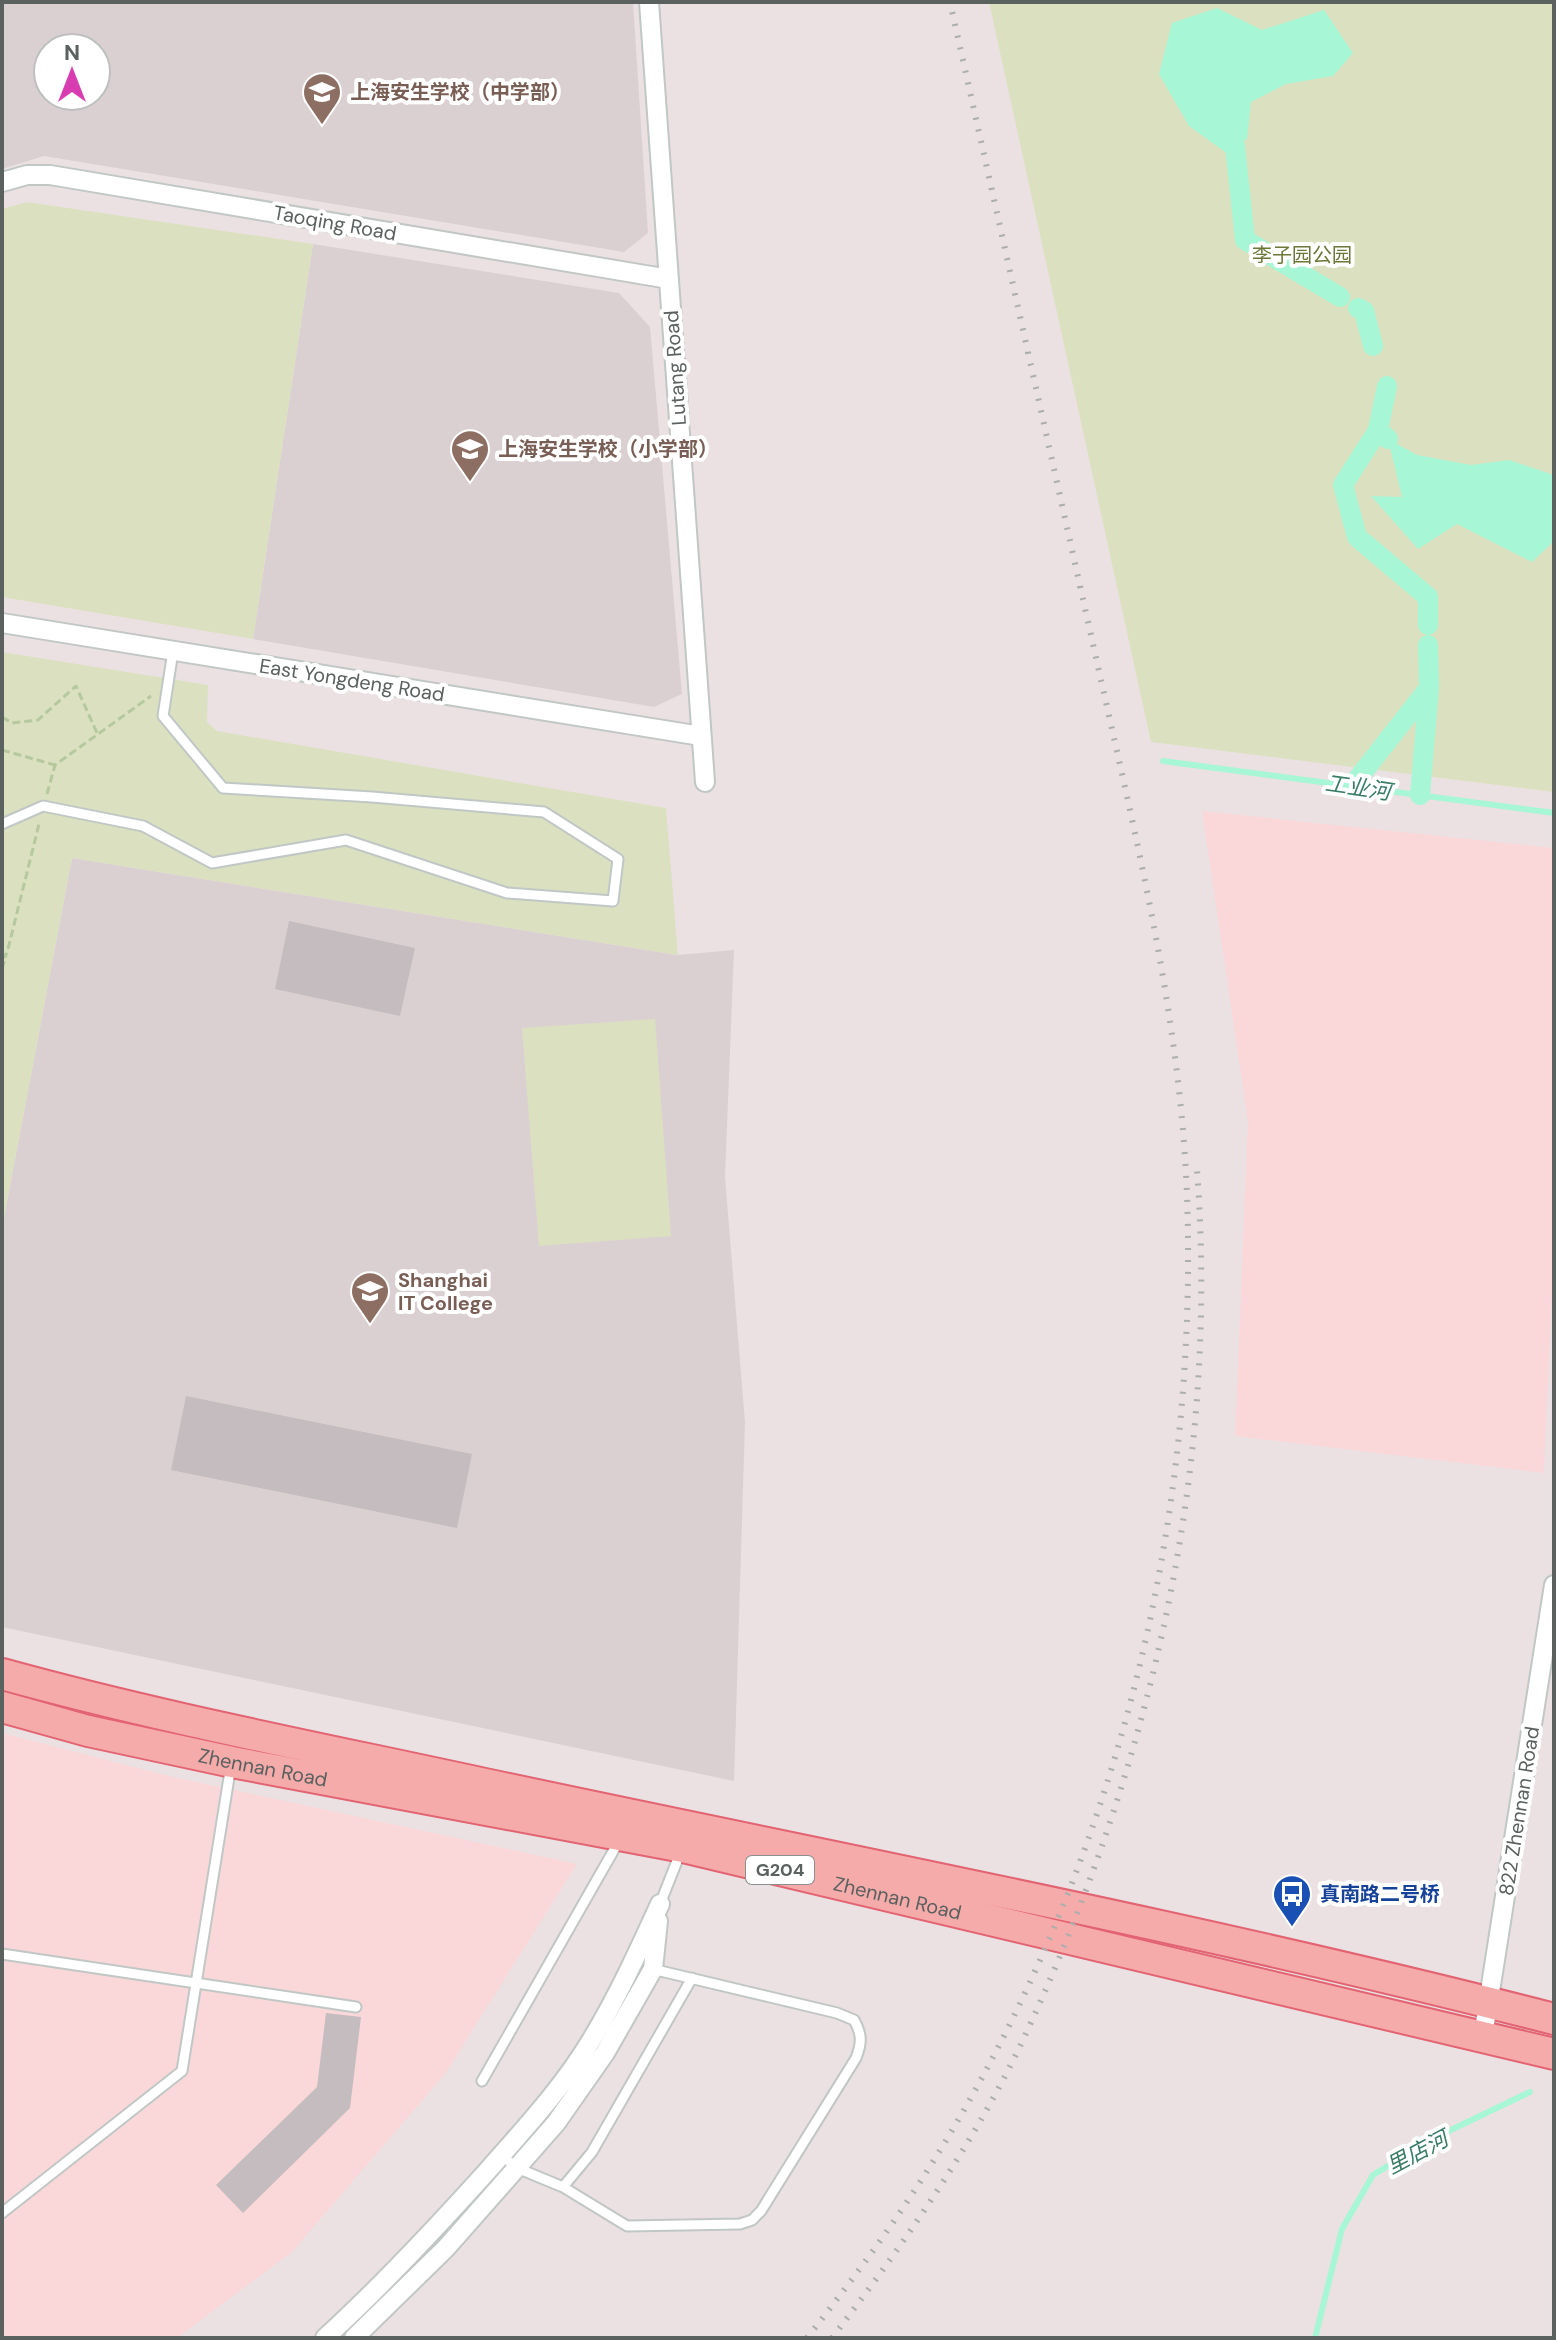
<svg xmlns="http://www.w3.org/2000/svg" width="1556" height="2340" font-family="'DM Sans','Noto Sans SC',sans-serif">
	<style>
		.commercial { fill: #fad8da }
		.education { fill: #dbd0d1; fill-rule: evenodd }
		.green { fill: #dbe1c0 }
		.water { fill: #a7f6d6 }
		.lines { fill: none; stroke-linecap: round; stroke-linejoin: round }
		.stream { stroke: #a7f6d6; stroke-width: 6 }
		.canal { stroke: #a7f6d6; stroke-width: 20 }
		.building { fill: #c4bcbe }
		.lane-casing { stroke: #c0c7c5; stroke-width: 13 }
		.street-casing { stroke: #c0c7c5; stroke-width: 22 }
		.primary-casing { stroke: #e26372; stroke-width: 34 }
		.path { stroke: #b6c89e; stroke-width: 3; stroke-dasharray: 8 4; stroke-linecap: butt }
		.lane { stroke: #fff; stroke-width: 9 }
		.street { stroke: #fff; stroke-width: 18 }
		.primary { stroke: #f6abab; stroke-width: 30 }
		.rail { stroke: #acadad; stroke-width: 6; stroke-dasharray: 2 10; stroke-linecap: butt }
		.labels { text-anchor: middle; stroke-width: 8; stroke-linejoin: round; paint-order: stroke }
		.shield { fill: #fff; stroke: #8c908f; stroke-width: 2 }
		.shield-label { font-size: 18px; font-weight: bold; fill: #5a615f }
		.education-label { font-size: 20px; font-weight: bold; fill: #785e54; stroke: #fff; text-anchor: start }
		.street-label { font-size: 20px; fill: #5a615f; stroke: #fff }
		.park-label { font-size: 20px; fill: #6b783a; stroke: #fff }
		.transit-label { font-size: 20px; font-weight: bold; fill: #164399; stroke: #fff; text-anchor: start }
		.water-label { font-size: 22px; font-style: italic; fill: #387c66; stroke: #fff }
	</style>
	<rect width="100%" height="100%" fill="#ebe1e2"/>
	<!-- commercial -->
	<path class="commercial" d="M1202 811 1554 848V1245L1544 1473 1235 1436 1248 1122Z
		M2 1733 169 1776 577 1864 445 2074 292 2252 177 2338H2Z"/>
	<!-- education -->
	<path class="education" d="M2 2H633L648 233 624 252 44 156 2 169ZM48 48H96V96H48Z
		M313 244 619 293 650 327 682 694 654 707 253 639Z
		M72 858 678 955 734 950 725 1177 745 1422 734 1781 2 1627V1228Z"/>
	<!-- green -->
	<path class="green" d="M989 2H1554V792L1151 742Z
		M27 202 313 244 253 639 2 597V209Z
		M2 652 208 685 207 722 217 731 666 808 678 955 72 858 2 1228Z
		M655 1019 671 1236 539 1246 522 1028Z"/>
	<!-- water -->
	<path class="water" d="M1217 8 1262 30 1324 10 1353 53 1333 76 1286 84 1251 102 1247 139 1225 152 1189 126 1159 74 1172 23Z
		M1388 439 1417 455 1471 465 1509 460 1551 474 1554 480V541L1532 562 1457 524 1418 549 1371 496 1402 497Z"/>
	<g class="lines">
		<!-- stream -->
		<path class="stream" d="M1163 761 1554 813
			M1315 2338 1342 2229 1373 2175 1430 2140 1530 2092"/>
		<!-- canal -->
		<path class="canal" d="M1235 146 1245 240 1340 297
			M1358 308 1364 311 1373 346
			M1378 430 1387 386
			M1388 439 1378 430 1343 485 1357 537 1428 597V625
			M1352 786 1429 688
			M1420 795 1429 688 1428 645"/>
	</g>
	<!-- building -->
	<path class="building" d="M289 921 415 948 400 1016 275 989Z
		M186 1396 472 1454 457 1528 171 1470Z
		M326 2013 361 2017 350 2108 243 2213 216 2185 317 2087Z"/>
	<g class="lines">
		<!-- lane casing -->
		<g class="lane-casing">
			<path id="lane" d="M2 824 43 806 143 826 212 863 346 840 507 893 613 901 618 859 544 812 372 797 223 788 163 716 173 651
				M660 1904 681 1851
				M2 1954 356 2007
				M482 2081 619 1841
				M501 2155 517 2168 563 2187 627 2226 740 2224 752 2220 761 2211 856 2058C862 2043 862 2034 854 2020L837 2013 652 1969
				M563 2187 592 2152 692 1978
				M2 2213 182 2071 231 1765"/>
		</g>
		<!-- street casing -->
		<g class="street-casing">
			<path id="street" d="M649 2 705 782
				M2 182 27 175H50L669 279
				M2 623 701 736
				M1483 2036 1554 1585
				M325 2338C384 2284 437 2227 490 2168 526 2127 564 2086 592 2039 618 1996 639 1950 660 1904
				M354 2338 446 2248 556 2123 605 2053 653 1969 658 1921"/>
		</g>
		<!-- primary casing -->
		<g class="primary-casing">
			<g id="primary">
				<path d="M2 1674C161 1718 324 1749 485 1784 842 1860 1200 1928 1554 2019"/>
				<path id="s1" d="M2 1707 88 1731 232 1762 683 1847 1554 2054"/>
			</g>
		</g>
		<!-- path -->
		<path class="path" d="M2 717 12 723 38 720 76 686 97 733
			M2 750 55 765
			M47 794 55 765 151 696
			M2 959 7 953 39 824
			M2 969 6 956"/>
		<!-- lane -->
		<use href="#lane" class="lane"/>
		<!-- street -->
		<use href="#street" class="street"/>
		<!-- primary -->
		<use href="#primary" class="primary"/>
		<!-- rail -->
		<path class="rail" d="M807 2338C850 2283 892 2227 929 2168 1111 1880 1199 1535 1187 1195 1180 1015 1136 838 1097 662 1048 442 999 222 950 2
			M832 2338C902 2246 972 2147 1022 2042 1149 1771 1220 1470 1197 1170"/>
	</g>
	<!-- icons -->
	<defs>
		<g id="school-pin" transform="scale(2)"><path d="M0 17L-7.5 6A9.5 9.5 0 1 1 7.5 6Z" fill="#8d6e63" stroke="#fff"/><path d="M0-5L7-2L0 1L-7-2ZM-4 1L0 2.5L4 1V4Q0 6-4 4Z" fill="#fff"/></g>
		<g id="university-pin" transform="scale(2)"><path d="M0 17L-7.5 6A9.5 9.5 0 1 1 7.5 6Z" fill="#8d6e63" stroke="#fff"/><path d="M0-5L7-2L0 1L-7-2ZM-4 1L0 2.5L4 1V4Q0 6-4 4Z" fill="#fff"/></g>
		<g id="bus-pin" transform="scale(2)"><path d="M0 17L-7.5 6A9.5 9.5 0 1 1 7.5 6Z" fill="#1a4fb4" stroke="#fff"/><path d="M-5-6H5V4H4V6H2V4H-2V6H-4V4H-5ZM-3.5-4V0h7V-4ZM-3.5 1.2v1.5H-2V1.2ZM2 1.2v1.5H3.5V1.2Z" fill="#fff"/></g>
	</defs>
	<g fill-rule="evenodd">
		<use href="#school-pin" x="322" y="92"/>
		<use href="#school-pin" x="470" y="449"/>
		<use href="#university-pin" x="370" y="1291"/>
		<use href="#bus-pin" x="1292" y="1894"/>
	</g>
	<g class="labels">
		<!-- shield labels -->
		<rect class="shield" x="746" y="1856" width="68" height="28" rx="6"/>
		<g class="shield-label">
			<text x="780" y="1876">G204</text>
		</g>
		<!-- education labels -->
		<g class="education-label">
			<text x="350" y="99">上海安生学校（中学部）</text>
			<text x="498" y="456">上海安生学校（小学部）</text>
			<text x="398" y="1287">Shanghai<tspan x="398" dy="23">IT College</tspan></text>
		</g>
		<!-- street labels -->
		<g class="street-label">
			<text transform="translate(335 223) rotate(10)" y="7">Taoqing Road</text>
			<text transform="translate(675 368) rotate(-94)" y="7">Lutang Road</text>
			<text transform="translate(352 680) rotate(9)" y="7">East Yongdeng Road</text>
			<text dy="7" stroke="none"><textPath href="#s1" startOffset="268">Zhennan Road</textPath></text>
			<text transform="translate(1519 1811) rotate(-81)" y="7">822 Zhennan Road</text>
			<text dy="7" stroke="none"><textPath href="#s1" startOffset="916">Zhennan Road</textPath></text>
		</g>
		<!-- park labels -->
		<g class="park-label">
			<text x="1302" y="262">李子园公园</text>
		</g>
		<!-- transit labels -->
		<g class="transit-label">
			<text x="1320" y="1901">真南路二号桥</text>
		</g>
		<!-- water labels -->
		<g class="water-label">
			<text transform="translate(1358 787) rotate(8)" y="8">工业河</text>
			<text transform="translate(1417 2152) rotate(-28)" y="8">里店河</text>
		</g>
	</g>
	<!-- border -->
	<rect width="1556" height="2340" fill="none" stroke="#5a615f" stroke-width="8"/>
	<!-- north arrow -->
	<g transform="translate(72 72)"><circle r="38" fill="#ffffff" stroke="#bdc0bf" stroke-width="2"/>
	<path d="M0-6L14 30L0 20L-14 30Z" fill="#d73cb1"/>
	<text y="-12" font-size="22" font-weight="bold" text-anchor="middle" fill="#5a615f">N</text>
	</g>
</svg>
